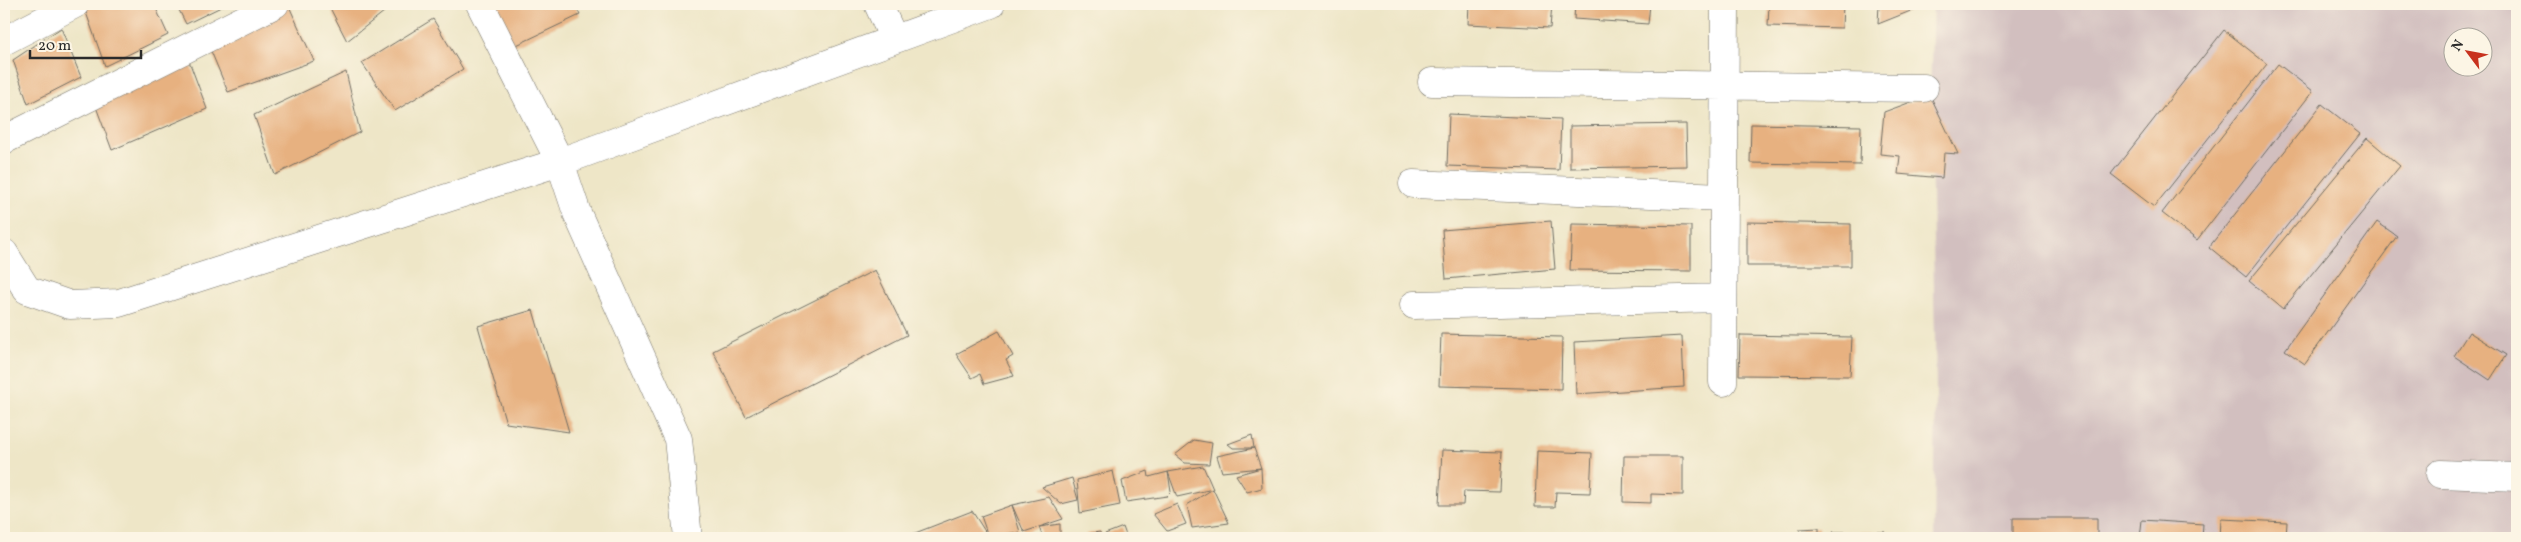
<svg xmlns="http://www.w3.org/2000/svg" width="2521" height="542" font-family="Vollkorn,serif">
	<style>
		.industrial { fill: #d2bfbf; fill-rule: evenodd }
		.building { fill: #e7b180 }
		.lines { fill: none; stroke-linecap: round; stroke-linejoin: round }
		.minor-casing { stroke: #6f6c62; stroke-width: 29 }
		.minor { stroke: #fff; stroke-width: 28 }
	</style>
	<rect width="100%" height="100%" fill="#fcf5e5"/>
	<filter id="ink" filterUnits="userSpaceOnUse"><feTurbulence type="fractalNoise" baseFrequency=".02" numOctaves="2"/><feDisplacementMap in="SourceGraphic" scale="10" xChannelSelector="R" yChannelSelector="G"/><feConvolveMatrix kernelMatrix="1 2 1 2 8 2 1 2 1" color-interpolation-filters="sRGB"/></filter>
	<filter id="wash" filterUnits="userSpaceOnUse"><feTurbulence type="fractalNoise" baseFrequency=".0096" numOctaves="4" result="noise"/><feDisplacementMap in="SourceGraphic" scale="20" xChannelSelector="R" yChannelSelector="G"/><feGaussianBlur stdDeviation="1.12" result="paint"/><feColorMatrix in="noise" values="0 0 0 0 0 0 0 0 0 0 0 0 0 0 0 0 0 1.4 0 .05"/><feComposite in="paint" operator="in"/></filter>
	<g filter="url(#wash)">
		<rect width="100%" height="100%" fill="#eee6c7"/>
		<!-- industrial -->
		<path class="industrial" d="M1933 4H2517V538H1934L1936 389 1930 95ZM2454 38H2484V68H2454Z"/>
		<g id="blocks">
			<!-- building -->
			<path class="building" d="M83 4H154L168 35 105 66Z
				M176 4H227L186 24Z
				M288 4 314 61 228 92 206 39Z
				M328 4H394L347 41Z
				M492 4H574L580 15 504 51Z
				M1469 4H1552L1550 28 1468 24Z
				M1575 4H1650L1648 24 1574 19Z
				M1769 4H1843L1842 28 1768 26Z
				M1879 4H1928L1878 24Z
				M433 19 463 69 395 111 362 63Z
				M61 28 81 77 28 104 13 60Z
				M2224 30 2267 64 2154 207 2111 174Z
				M189 61 207 109 112 150 92 96Z
				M2278 64 2313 91 2197 240 2162 213Z
				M346 72 360 132 275 175 254 115Z
				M1930 95 1958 154 1944 153 1942 178 1898 174 1900 156 1880 154 1884 112Z
				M2322 104 2360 134 2246 277 2209 247Z
				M1449 114 1561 119 1559 170 1447 166Z
				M1686 124 1687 166 1570 168V126Z
				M1751 124 1861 126 1860 165 1750 163Z
				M2367 138 2400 166 2283 309 2249 281Z
				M1551 221 1555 269 1446 279 1442 230Z
				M1747 222 1851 224V266H1747Z
				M2377 222 2397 236 2305 364 2285 350Z
				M1572 224 1691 226V271L1570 270Z
				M875 270 907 335 746 417 713 351Z
				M533 310 569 432 506 423 478 326Z
				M999 331 1013 356 1006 360 1014 376 984 384 980 374 972 378 956 354Z
				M2469 332 2506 355 2490 380 2454 356Z
				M1441 334 1562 337 1561 389 1439 386Z
				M1740 335 1852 337 1850 376 1739 375Z
				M1682 336 1684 387 1576 394 1574 342Z
				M1252 435 1254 448H1233L1228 444Z
				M1194 440 1212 443 1209 464 1185 463 1175 455Z
				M1254 448 1261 468 1222 472 1217 456Z
				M1442 450 1502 452 1500 492 1464 491 1463 505H1439Z
				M1537 451 1592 453 1590 493 1556 492 1555 507H1535Z
				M1624 456H1683V495L1651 494V503L1623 502Z
				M1203 466 1213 489 1177 497 1168 472 1171 492 1167 496 1126 502 1122 481 1148 471 1149 477 1168 472Z
				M1261 468 1262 488 1247 492 1236 475Z
				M1113 471 1120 505 1080 513 1077 480Z
				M1072 478 1078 500 1061 504 1042 487Z
				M1213 489 1229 523 1192 528 1187 505Z
				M1049 497 1063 519 1039 527 1060 524V538H1043L1039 527 1024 532 1012 505Z
				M1177 504 1186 524 1167 531 1153 514Z
				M1012 505 1020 532 988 536 981 516Z
				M972 511 988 536 912 538 910 535Z
				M2013 518H2097V538H2013Z
				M2221 519 2287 522 2286 538H2220Z
				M2142 520 2203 524 2202 538H2140Z
				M1123 527 1127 538H1108L1105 534Z
				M1819 528V538H1800V529Z
				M1100 532 1101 538H1087V534Z
				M1833 532H1885L1880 538H1837Z"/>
		</g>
	</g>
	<g filter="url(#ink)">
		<use href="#blocks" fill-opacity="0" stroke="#6f6c62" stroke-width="1"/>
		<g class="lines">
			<!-- minor casing -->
			<g class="minor-casing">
				<path id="minor" d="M480 4 560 162 577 213 678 439 688 538
					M878 4 894 39
					M4 41 75 4
					M1432 82 1924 88
					M4 140 275 4
					M1413 184 1723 197
					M4 253 27 290 70 305 119 303 560 162 991 4
					M1414 305 1723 298
					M1723 382 1725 4
					M2440 474 2517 477"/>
			</g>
			<!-- minor -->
			<use href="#minor" class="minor"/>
		</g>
	</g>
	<!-- margin -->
	<rect width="2521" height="542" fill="none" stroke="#fcf5e5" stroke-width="20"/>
	<!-- north arrow -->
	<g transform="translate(2468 52) rotate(302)"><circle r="24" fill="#fcf5e5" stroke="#a8a49b"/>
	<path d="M0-4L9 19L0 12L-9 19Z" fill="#c8321e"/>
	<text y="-8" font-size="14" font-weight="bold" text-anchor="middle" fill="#2b2b2b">N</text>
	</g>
	<!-- scale -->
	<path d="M30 50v8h111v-8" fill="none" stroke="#2b2b2b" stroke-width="2.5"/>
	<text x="38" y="50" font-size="15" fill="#2b2b2b" stroke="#fcf5e5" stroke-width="4" paint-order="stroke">20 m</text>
</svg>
